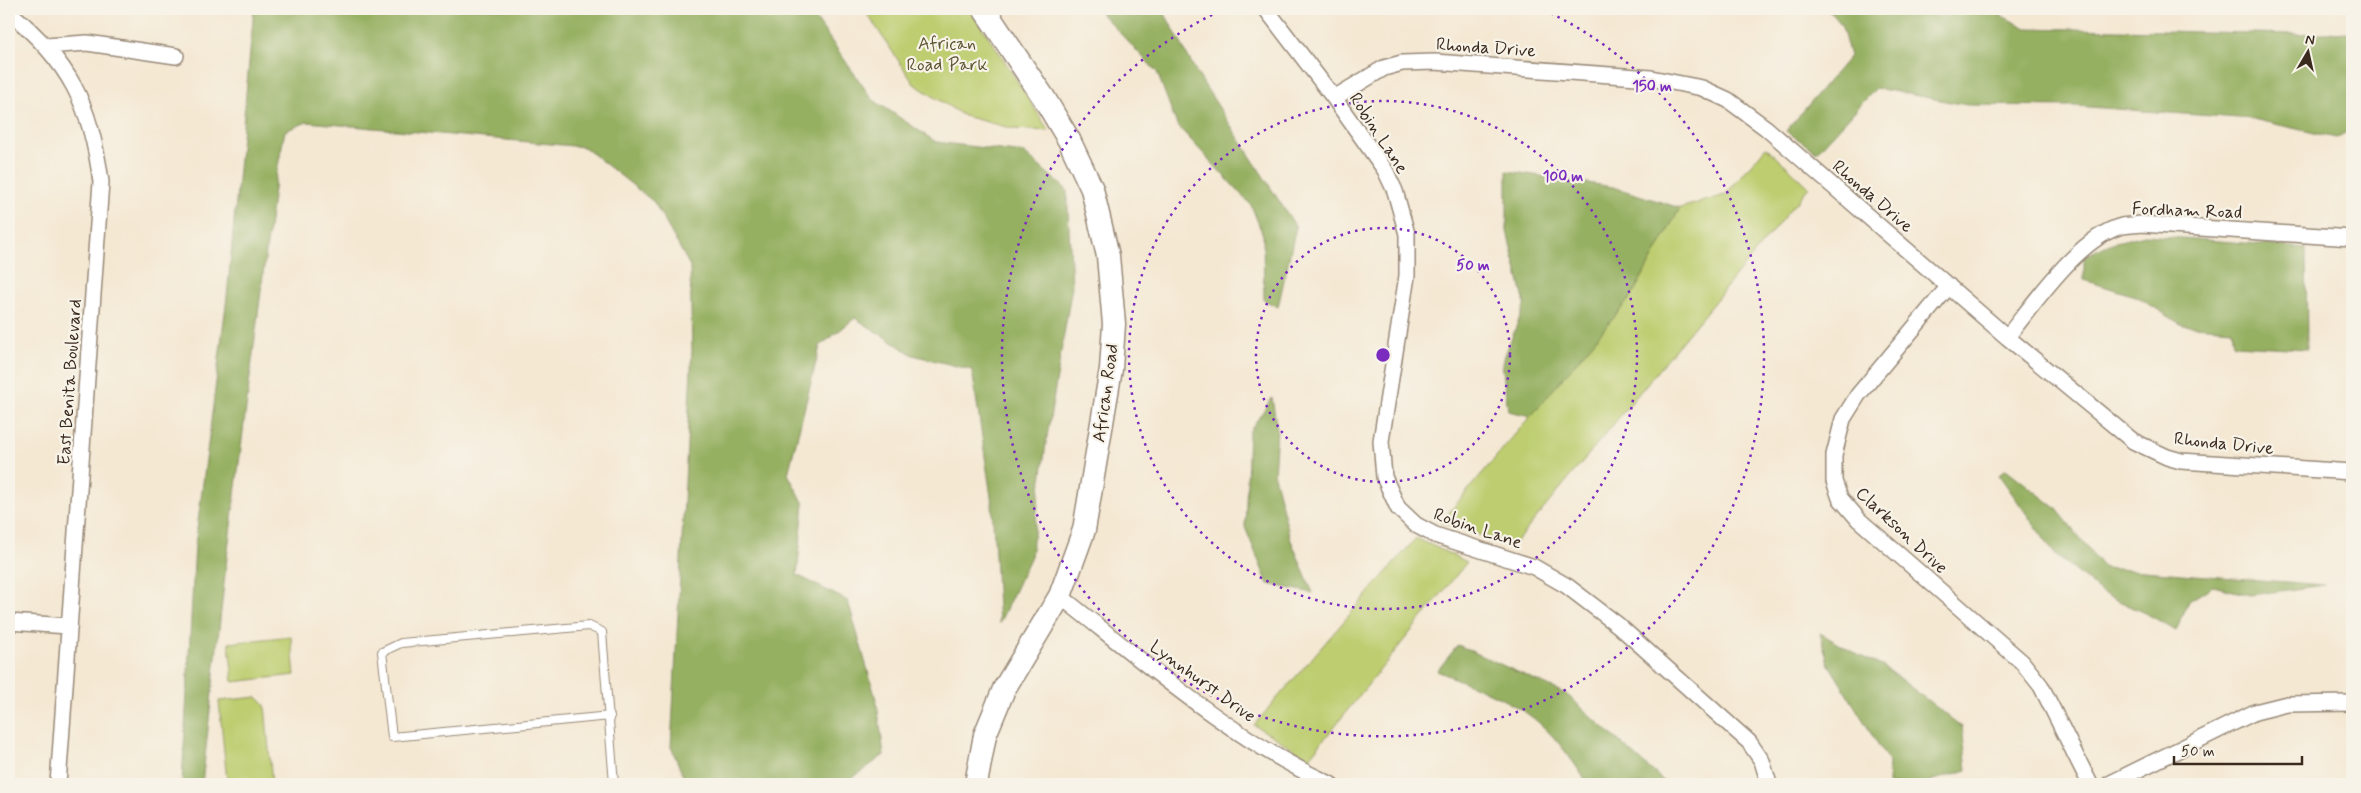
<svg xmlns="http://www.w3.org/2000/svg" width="2361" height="793" font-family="Mynerve,sans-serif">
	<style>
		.green { fill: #bdcd6f; stroke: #7c7c46 }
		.forest { fill: #96b062; stroke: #686d40 }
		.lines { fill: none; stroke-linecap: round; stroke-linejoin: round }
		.lane-casing { stroke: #988978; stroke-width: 10 }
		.street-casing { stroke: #988978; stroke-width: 18 }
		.secondary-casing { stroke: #988978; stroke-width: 25 }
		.lane { stroke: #fff; stroke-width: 8 }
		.street { stroke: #fff; stroke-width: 15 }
		.secondary { stroke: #fff; stroke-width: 22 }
		.ring { fill: none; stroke: #7b2cbf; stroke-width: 2.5; stroke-dasharray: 2.5 5 }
		.labels { text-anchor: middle; stroke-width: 4.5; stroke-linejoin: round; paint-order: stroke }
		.park-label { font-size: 18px; fill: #5c5332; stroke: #f7f3e8 }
		.street-label { font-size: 18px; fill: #3b2a1e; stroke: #f7f3e8 }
		.centre { fill: #7b2cbf; stroke: #f7f3e8; stroke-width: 2.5 }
		.ring-label { font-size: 15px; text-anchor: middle; font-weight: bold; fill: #7b2cbf; stroke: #f7f3e8; stroke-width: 4.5; stroke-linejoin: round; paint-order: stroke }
	</style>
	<rect width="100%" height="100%" fill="#f7f3e8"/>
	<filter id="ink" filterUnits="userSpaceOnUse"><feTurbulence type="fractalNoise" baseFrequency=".02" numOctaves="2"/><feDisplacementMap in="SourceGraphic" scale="10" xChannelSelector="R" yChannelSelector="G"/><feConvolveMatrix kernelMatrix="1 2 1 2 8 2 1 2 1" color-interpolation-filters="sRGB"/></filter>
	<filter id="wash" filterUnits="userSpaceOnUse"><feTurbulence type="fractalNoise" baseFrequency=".0096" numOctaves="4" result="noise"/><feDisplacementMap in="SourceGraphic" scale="20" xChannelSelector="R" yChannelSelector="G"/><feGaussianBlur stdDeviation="1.12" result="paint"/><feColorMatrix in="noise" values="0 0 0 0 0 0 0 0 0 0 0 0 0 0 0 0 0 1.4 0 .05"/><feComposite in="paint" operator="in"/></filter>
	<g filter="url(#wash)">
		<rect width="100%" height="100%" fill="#f4e8d3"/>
		<!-- green -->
		<path class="green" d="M864 9H969L997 49 1049 131 1014 129 964 116 914 84Z
			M1766 147 1809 187 1513 546 1441 522 1631 297 1680 208 1725 195Z
			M1416 538 1467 562 1309 758 1254 725Z
			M291 636 295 675 233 682 229 643Z
			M257 697 265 705 272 784H231L227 781 219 701Z"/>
		<!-- forest -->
		<path class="forest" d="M254 9H809L872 99 936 142 1024 153 1067 190 1072 286 1046 443 1031 556 999 624 992 503 972 370 913 355 855 318 820 346 788 474 804 504 797 575 848 601 877 703 884 755 844 784H723L685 780 671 747 692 350 690 266 654 202 584 147 307 122 285 131 275 181 226 565 202 784H182L195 545 227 297Z
			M1097 9H1160L1164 12 1198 75 1296 227 1278 307 1264 300 1263 235 1251 205 1177 125 1157 72Z
			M1828 9H1988L2026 28 2294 34 2352 32V129L2336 138 2253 119 2075 106 1967 105 1876 88 1817 152 1786 131 1850 56 1841 24Z
			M1507 171 1613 187 1680 208 1631 297 1531 416 1508 411 1502 363 1525 304 1507 231Z
			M2145 235 2306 248 2307 349 2234 345 2232 329 2182 325 2138 297 2084 280V256L2112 243Z
			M1272 398 1277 429 1274 475 1290 538 1313 593 1268 584 1245 527 1249 432Z
			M2006 469 2056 508 2104 568 2325 585 2250 595 2213 586 2189 601 2176 631 2153 617 2102 593 2054 553 1999 475Z
			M1820 633 1858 655 1886 668 1962 727 1967 770 1927 782 1925 784H1888L1889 762 1828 663Z
			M1458 645 1566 694 1667 784H1588C1571 758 1552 730 1525 712 1498 695 1466 683 1437 671Z"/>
	</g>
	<g filter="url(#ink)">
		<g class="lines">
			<!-- lane casing -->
			<g class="lane-casing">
				<path id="lane" d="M610 716 392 737 382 652 401 643 589 626 602 632 614 784"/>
			</g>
			<!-- street casing -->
			<g class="street-casing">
				<path id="street" d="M1266 9 1334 98 1385 170 1395 191 1407 234V276L1381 441 1384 477 1398 508 1416 525 1435 535 1534 567 1567 586 1618 625 1749 742 1762 761 1769 784
					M9 12C70 62 91 105 101 182L58 784
					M46 46 87 43 176 56
					M1334 98 1384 68 1402 63 1435 62 1651 78 1702 88 1728 100 1766 128 2007 337 2133 441 2167 457 2181 461 2352 472
					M1949 286 1858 395 1843 419 1834 455V481L1840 498 1859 520 2022 662 2041 686 2090 784
					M2007 337C2034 304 2079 237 2122 226 2128 225 2135 225 2141 224L2352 238
					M1060 596C1144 662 1233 740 1330 784
					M9 622 68 626
					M2109 784 2255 712 2287 704 2352 703"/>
			</g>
			<!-- secondary casing -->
			<g class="secondary-casing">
				<path id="secondary" d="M976 784 985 735 1004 689 1060 596 1084 530 1111 369 1114 324 1108 256 1092 189 1069 140 1044 98 984 9"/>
			</g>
			<!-- lane -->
			<use href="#lane" class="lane"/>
			<!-- street -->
			<use href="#street" class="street"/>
			<!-- secondary -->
			<use href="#secondary" class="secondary"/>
		</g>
	</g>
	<!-- distance rings -->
	<g class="ring">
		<circle cx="1383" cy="355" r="127"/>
		<circle cx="1383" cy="355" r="254"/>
		<path d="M1544 10A381 381 0 1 1 1222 10"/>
	</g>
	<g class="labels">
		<!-- park labels -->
		<g class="park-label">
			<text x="947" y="49">African<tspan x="947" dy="21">Road Park</tspan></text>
		</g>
		<!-- street labels -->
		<g class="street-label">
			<text transform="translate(1486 47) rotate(4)" y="6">Rhonda Drive</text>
			<text transform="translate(1379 133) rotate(57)" y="6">Robin Lane</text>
			<text transform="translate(1873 196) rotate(41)" y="6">Rhonda Drive</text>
			<text transform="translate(2187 210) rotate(2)" y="6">Fordham Road</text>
			<text transform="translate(69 382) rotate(-86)" y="6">East Benita Boulevard</text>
			<text transform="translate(1105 393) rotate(-82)" y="6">African Road</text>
			<text transform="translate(2224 443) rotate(6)" y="6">Rhonda Drive</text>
			<text transform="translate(1478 528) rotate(19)" y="6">Robin Lane</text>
			<text transform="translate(1902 530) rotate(43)" y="6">Clarkson Drive</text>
			<text transform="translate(1203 681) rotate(36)" y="6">Lynnhurst Drive</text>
		</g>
	</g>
	<circle cx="1383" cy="355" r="8" class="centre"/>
	<g class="ring-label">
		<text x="1652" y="91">150 m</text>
		<text x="1563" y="181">100 m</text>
		<text x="1473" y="270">50 m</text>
	</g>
	<!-- margin -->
	<rect width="2361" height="793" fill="none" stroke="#f7f3e8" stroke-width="30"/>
	<!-- north arrow -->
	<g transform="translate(2308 52) rotate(9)" stroke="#f7f3e8" stroke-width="4" paint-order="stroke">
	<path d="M0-4L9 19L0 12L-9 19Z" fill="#3b2a1e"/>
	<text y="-8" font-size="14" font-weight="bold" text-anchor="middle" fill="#3b2a1e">N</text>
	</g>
	<!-- scale -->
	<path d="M2174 756v8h128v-8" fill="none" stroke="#3b2a1e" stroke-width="2.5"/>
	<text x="2181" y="756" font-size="15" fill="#3b2a1e" stroke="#f7f3e8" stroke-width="4" paint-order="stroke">50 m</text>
</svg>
